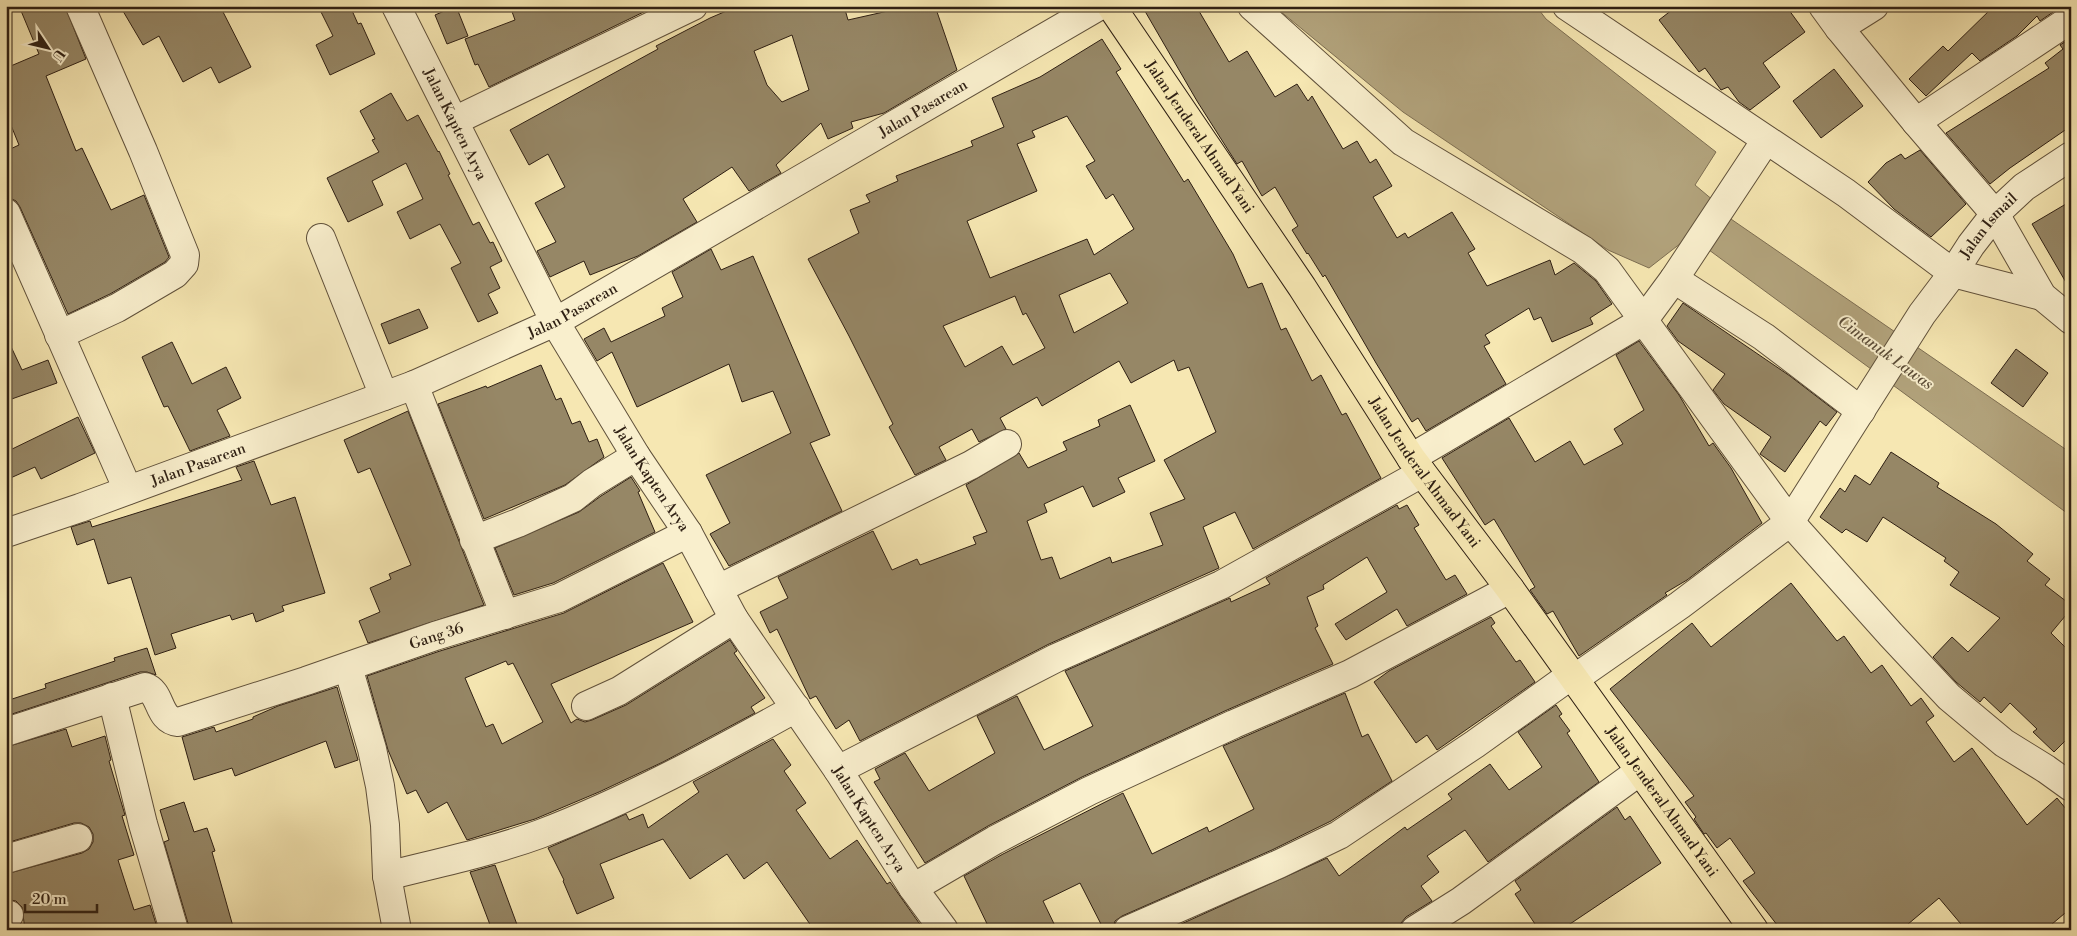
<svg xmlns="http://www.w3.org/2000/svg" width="2077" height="936" font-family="'Libre Bodoni',serif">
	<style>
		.water { fill: #b2a37c; stroke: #7d6e52 }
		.building { fill: #968766; stroke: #2e1f13; fill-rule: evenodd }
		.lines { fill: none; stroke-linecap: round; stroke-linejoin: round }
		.minor-casing { stroke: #60513b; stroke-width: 30 }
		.major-casing { stroke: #2e1f13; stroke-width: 30 }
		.minor { stroke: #f9efcd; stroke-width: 28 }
		.major { stroke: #f6e7b2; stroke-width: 28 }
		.labels { text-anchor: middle; stroke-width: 4; stroke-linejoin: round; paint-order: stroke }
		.street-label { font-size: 15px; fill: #2e1f13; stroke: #f9efcd }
		.water-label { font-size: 16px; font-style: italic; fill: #5c4d38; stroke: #f9efcd }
	</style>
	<rect width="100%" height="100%" fill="#f6e7b2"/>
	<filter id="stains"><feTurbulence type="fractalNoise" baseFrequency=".004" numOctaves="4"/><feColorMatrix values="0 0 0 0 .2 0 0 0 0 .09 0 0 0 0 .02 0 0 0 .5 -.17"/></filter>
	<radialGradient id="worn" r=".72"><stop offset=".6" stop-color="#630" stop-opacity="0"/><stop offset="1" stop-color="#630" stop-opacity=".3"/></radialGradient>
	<!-- water -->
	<path class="water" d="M1274 6H1536L1546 19 1716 152 1695 185 1714 201 1712 206 2071 453V516L1690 236 1649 268 1608 250 1403 112Z"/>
	<!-- building -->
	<path class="building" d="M19 6H65L86 59 46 76 76 151 82 148 111 210 144 195 169 257 165 262 110 294 68 314 20 207 16 201 10 198 6 188V151L19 145 6 113V68L39 54Z
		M120 6H220L251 67 219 83 211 67 183 82 159 36 143 45Z
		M318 6H350L358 24 361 23 375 54 330 75 316 45 333 36Z
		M456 6 468 36 447 44 435 15Z
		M510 6H656L489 87 478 64 475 65 465 39 515 20Z
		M738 6H844L848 20 888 11 887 6H935L957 70 884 113 851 122 853 128 828 139 821 123 776 165 781 173 749 191 732 167 683 199 697 222 638 256 590 275 584 261 550 277 537 251 556 242 535 203 565 187 548 154 529 165 510 130 658 49 656 46 710 18ZM792 35 809 90 782 102 767 85 754 51Z
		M1142 6H1196L1229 62 1247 51 1275 97 1297 84 1308 101 1312 96 1343 149 1357 141 1370 163 1376 159 1392 186 1373 197 1397 238 1405 233 1408 238 1452 212 1475 249 1468 253 1487 286 1550 260 1555 275 1574 263 1596 281 1612 304 1590 318 1593 324 1552 342 1541 317 1534 320 1529 308 1485 335 1490 343 1484 346 1506 384 1426 431 1418 418 1412 422 1376 363 1325 275 1323 277 1308 253 1307 254 1292 230 1298 226 1275 187 1262 196 1242 161 1237 164 1197 101Z
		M1677 6H1786L1805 32 1763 63 1780 87 1750 110 1739 102 1728 87 1721 90 1705 68 1699 72 1659 20Z
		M1994 6H2062L2040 21 2037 16 2017 36 1980 61 1972 53 1926 96 1909 79 1943 46 1948 51Z
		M2071 38V126L2010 168 1990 184 1946 133 2049 68 2045 63 2063 49 2060 45Z
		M1102 39 1121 69 1116 72 1184 182 1188 179 1233 254 1248 288 1262 283 1281 330 1286 328 1312 381 1321 375 1342 415 1346 413 1381 478 1253 549 1235 512 1203 527 1219 568 1049 644 860 741 849 720 836 729 816 696 810 699 777 629 770 633 760 612 788 598 778 577 873 531 892 570 917 559 920 565 976 544 973 537 987 532 966 485 1019 453 1028 468 1067 450 1063 442 1100 426 1098 420 1130 405 1155 461 1118 478 1125 492 1093 507 1083 486 1044 504 1047 512 1027 521 1041 560 1052 557 1060 579 1110 557 1112 563 1163 545 1150 513 1185 499 1164 460 1216 432 1189 367 1178 371 1174 360 1131 383 1119 361 1042 406 1037 397 1000 418 1006 429 979 442 972 429 939 447 946 460 915 475 889 427 893 424 849 336 808 259 859 233 850 210 870 202 866 195 898 181 896 176 973 146 971 141 1004 127 992 98 1040 77ZM1067 116 1095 161 1086 166 1106 199 1113 194 1134 229 1094 255 1087 239 990 278 967 221 1037 191 1017 144 1035 137 1032 131ZM1110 273 1128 303 1074 333 1059 295ZM1015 296 1023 315 1026 313 1045 348 1013 365 1002 346 965 367 943 326Z
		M1834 69 1863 106 1821 138 1793 101Z
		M391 93 407 121 418 115 438 152 439 151 450 174 448 175 473 225 479 222 490 243 493 242 502 261 490 267 500 288 488 294 498 313 478 322 451 268 461 263 440 224 410 239 397 212 423 199 406 163 372 181 383 205 348 222 327 178 379 152 372 140 375 139 360 111Z
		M1920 150 1966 204 1931 237 1894 209 1868 182 1886 163 1901 154 1905 159Z
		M2071 201V291L2032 224Z
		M711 249 721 270 753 256 830 435 810 443 842 511 729 566 710 534 730 523 706 475 791 433 773 391 742 402 729 364 637 407 612 352 597 361 584 339 604 328 611 342 665 316 662 308 683 297 672 272Z
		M1683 303 1790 376 1837 412 1826 426 1820 421 1785 472 1760 454 1771 437 1724 404 1713 390 1725 374 1678 341 1667 326Z
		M419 309 428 328 389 344 381 324Z
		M6 336 22 370 48 360 57 383 6 401Z
		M1639 341 1679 395 1709 446 1713 443 1731 468 1762 523 1687 580 1665 593 1667 595 1579 656 1553 611 1547 614 1530 590 1535 587 1494 519 1485 525 1442 458 1509 418 1535 462 1570 441 1584 465 1623 444 1614 429 1644 410 1616 355Z
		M172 342 192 384 226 367 241 398 217 410 230 436 190 451 168 406 164 407 142 357Z
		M2016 349 2048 373 2023 407 1991 383Z
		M541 365 556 400 561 398 572 424 580 421 589 442 597 439 604 457 565 485 484 519 438 404 486 386 487 388Z
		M408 411 484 605 368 643 359 621 380 612 370 588 391 579 389 574 411 565 370 468 358 473 344 440Z
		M78 417 95 453 41 479 35 467 6 480V452Z
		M1891 452 1939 483 1937 487 1996 524 2033 554 2027 561 2050 579 2045 585 2071 605V609L2051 633 2071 653V735L2054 752 2033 732 2037 729 2010 703 2001 713 1984 697 1980 702 1956 682 1933 657 1952 637 1968 652 2000 618 1950 585 1959 572 1944 561 1946 558 1883 517 1867 542 1846 529 1842 533 1820 517 1840 488 1845 492 1855 475 1870 485Z
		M254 461 271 505 295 497 325 593 282 606 284 611 256 622 253 613 232 620 230 615 171 634 176 648 155 655 131 577 108 584 94 539 77 545 71 527 90 521 92 527 242 480 236 467Z
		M631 477 640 491 638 492 655 532 553 583 514 595 495 548 579 512 601 496Z
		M1397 505 1399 509 1407 505 1419 525 1414 528 1446 580 1455 575 1467 594 1407 626 1397 609 1346 640 1335 624 1387 592 1367 557 1323 585 1324 589 1307 597 1318 626 1315 628 1333 664 1227 710 1082 777 988 826 925 863 874 782 880 779 875 769 905 753 929 791 995 753 977 716 1017 696 1044 750 1093 726 1065 671 1230 598 1231 602 1270 584 1266 578Z
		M663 563 693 622 551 684 571 723 577 719 585 722 592 720 626 705 730 640 737 651 734 653 765 698 751 707 755 713 663 762 599 792 535 819 467 840 447 802 428 813 416 790 407 794 388 750 367 676 440 651 564 613ZM506 661 508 665 513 663 543 722 502 744 493 724 486 727 465 678Z
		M1791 583 1837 641 1844 636 1871 673 1882 665 1911 706 1921 698 1934 716 1926 722 1954 762 1972 748 2027 825 2057 798 2071 815V908L2045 930H1966L1939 898 1901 930H1781L1743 881 1755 873 1730 838 1717 848 1706 833 1704 834 1694 819 1696 817 1685 802 1694 796 1610 689 1692 623 1711 647Z
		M1491 617 1495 623 1491 626 1516 662 1520 660 1535 682 1437 750 1427 735 1416 743 1374 682 1389 671Z
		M147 648 156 675 147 672H140L6 716V701L46 688 45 684 115 661 114 658Z
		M337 687 358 760 335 768 326 741 235 776 232 768 194 780 182 737 214 727 216 732 253 719V717L278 706Z
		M1345 693 1362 737 1368 734 1392 781 1331 821 1272 850 1122 916 1115 921 1113 930H1104L1080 883 1043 901 1057 930H990L964 876 1003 854 1123 793 1152 854 1207 827 1209 832 1254 809 1223 746Z
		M1556 705 1562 714 1559 716 1570 731 1567 733 1599 782 1488 862 1465 830 1427 856 1439 872 1421 886 1432 901 1406 917 1401 923 1400 930H1168L1327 858 1339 876 1405 827 1407 830 1452 799 1448 794 1490 764 1509 790 1542 767 1518 732Z
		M66 729 72 747 105 736 111 760 109 761 125 815 122 816 134 855 118 860 134 910 150 905 157 927 148 930H25L22 907 16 901 6 899V874L82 853 89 849 93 842V834L89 827 81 823H74L6 843V747Z
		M773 739 791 765 784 771 806 803 796 810 830 859 857 840 887 884 890 882 924 930H814L767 862 744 879 727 854 690 879 663 839 600 864 614 898 577 914 563 881 564 880 548 848 626 814 629 820 643 814 648 828 699 792 693 782Z
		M184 802 194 832 207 828 215 851 212 852 234 930H190L164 842 169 840 160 810Z
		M1617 807 1625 820 1630 816 1661 863 1561 930H1539L1515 894 1521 890 1515 881Z
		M495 865 519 930H492L470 872Z"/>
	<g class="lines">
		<!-- minor casing -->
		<g class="minor-casing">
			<g id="minor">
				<path id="s1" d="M396 6 555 322 636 456 688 533 734 619 838 770 913 888 944 930"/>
				<path d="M1252 6 1403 142 1583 250 1607 270 1790 522 1891 635 1949 697 2004 743 2046 769 2071 787"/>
				<path d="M1567 6 1846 193 1953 273 2042 296"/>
				<path d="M1823 6 1839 28 1916 122 1995 214 2042 296 2071 320"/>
				<path d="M1839 28 1874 6"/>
				<path d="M454 121 693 6"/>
				<path d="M1916 122 2071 19"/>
				<path d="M6 213 128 490"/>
				<path d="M321 238 384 396"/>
				<path d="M1674 279 1764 337 1861 411"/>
				<path d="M59 335 117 308 175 274 184 264 185 255 143 151 80 6"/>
				<path d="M414 385 505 615"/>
				<path d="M1411 458 1643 321 1674 279 1766 140"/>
				<path id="s2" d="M6 533 80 508 414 385 555 322 1099 6"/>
				<path d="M474 540 518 523 573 498 592 483 636 456"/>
				<path d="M718 589 971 465 1007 444"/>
				<path d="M348 667 372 749 380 786 385 825 387 876 397 930"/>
				<path id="s3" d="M1574 679 1680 605 1790 522 1922 314 1953 273 1971 245 1995 214 2024 187 2071 156"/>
				<path d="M112 697 143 824 174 930"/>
				<path d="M586 706 619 691 734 619"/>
				<path id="s4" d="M6 732 145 687C162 692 157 720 178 722L306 681 435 636 559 598 688 533"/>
				<path d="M838 770 1056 658 1221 585 1422 473"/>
				<path d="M6 859 78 838"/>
				<path d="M387 876C438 863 491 852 540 834 629 800 713 754 796 708"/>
				<path d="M913 888 995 840 1089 791 1234 724 1350 674 1510 589"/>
				<path d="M6 915H9"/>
				<path d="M1128 930 1279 864 1339 835 1475 744 1570 676"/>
				<path d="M1415 930 1461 901 1640 771"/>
			</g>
		</g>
		<!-- major casing -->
		<g class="major-casing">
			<g id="major">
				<path id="s5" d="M1111 6 1302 287 1411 458 1510 589 1754 930"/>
			</g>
		</g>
		<!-- minor -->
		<use href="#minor" class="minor"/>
		<!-- major -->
		<use href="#major" class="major"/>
	</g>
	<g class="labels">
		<!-- street labels -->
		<g class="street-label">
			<text dy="5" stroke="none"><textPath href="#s2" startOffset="1014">Jalan Pasarean</textPath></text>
			<text dy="5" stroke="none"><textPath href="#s1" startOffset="132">Jalan Kapten Arya</textPath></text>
			<text dy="5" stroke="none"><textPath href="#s5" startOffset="158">Jalan Jenderal Ahmad Yani</textPath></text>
			<text dy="5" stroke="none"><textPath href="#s3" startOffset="624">Jalan Ismail</textPath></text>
			<text dy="5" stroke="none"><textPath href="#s2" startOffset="609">Jalan Pasarean</textPath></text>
			<text dy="5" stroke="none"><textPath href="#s2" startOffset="204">Jalan Pasarean</textPath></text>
			<text dy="5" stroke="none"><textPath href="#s5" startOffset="562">Jalan Jenderal Ahmad Yani</textPath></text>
			<text dy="5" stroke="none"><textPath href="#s1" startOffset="538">Jalan Kapten Arya</textPath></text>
			<text dy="5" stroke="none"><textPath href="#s4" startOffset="469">Gang 36</textPath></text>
			<text dy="5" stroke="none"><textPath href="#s5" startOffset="968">Jalan Jenderal Ahmad Yani</textPath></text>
			<text dy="5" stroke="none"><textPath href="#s1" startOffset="942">Jalan Kapten Arya</textPath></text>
		</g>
		<!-- water labels -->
		<g class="water-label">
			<text transform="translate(1886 352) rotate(36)" y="6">Cimanuk Lawas</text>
		</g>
	</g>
	<!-- margin -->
	<rect width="2077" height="936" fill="none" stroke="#f6e7b2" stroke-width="25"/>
	<rect x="8" y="8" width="2062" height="921" fill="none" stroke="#2e1f13" stroke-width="2.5"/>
	<rect x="12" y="12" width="2052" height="911" fill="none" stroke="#2e1f13"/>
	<!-- north arrow -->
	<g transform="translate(48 48) rotate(125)" stroke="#f9efcd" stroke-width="4" paint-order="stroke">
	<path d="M0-4L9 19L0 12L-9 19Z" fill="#2e1f13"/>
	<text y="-8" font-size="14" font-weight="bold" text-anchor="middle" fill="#2e1f13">U</text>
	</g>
	<!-- scale -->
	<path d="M25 904v8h72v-8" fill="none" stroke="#2e1f13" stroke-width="2.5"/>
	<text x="32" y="904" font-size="15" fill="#2e1f13" stroke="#f9efcd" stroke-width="4" paint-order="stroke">20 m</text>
	<rect width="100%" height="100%" filter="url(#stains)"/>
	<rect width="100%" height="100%" fill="url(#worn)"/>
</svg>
